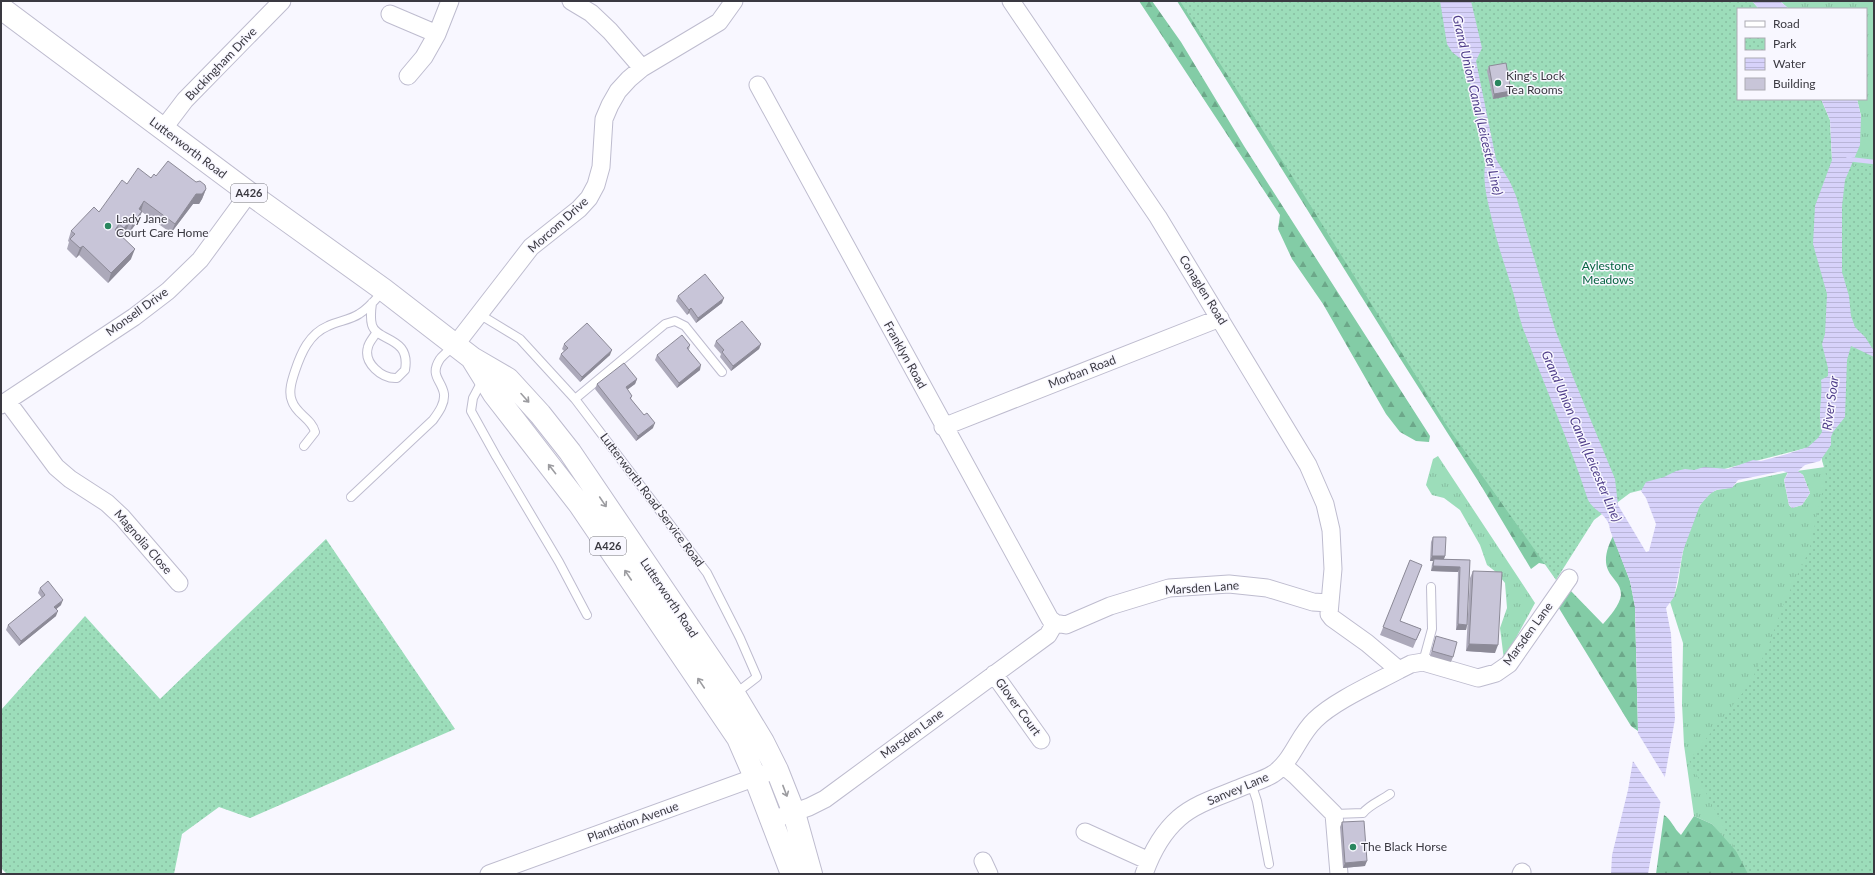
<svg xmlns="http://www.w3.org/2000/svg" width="1875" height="875" font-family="Lato,sans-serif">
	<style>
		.grass { fill: url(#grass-tufts) }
		.forest { fill: url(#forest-firs) }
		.park { fill: url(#park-dots) }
		.water { fill: url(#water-rules) }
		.pier { fill: #f8f7ff }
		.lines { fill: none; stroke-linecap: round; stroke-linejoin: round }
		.stream { stroke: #d7d2fa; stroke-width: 4.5 }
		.lane-casing { stroke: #bebccf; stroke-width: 10 }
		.street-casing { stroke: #bebccf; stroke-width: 19 }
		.primary-casing { stroke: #bebccf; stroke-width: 24 }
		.lane { stroke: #fff; stroke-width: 8 }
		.street { stroke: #fff; stroke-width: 17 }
		.primary { stroke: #fff; stroke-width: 22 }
		.wall { fill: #aca9ba }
		.shaded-wall { fill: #8c8a97 }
		.building { fill: #c8c5d8; stroke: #8c8a97 }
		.oneway { stroke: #9c9ca0 }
		.poi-dot { fill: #29865e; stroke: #f8f7ff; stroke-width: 1.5 }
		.labels { text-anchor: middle; stroke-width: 3; stroke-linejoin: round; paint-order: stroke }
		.shield { fill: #f8f7ff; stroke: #73727a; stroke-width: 1 }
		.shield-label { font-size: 11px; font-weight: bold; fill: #3a3941 }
		.street-label { font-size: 12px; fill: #3a3941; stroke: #f8f7ff }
		.poi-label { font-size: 12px; fill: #3a3941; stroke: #f8f7ff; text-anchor: start }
		.park-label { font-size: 12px; fill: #066441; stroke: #f8f7ff }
		.water-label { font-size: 13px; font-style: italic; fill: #4f3e8a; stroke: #f8f7ff }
	</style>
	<defs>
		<pattern id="grass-tufts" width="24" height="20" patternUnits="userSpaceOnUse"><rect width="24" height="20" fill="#9cddba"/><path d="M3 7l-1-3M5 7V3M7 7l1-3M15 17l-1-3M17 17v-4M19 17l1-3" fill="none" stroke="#87bea1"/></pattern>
		<pattern id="forest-firs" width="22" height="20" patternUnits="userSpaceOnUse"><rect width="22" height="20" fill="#83cca6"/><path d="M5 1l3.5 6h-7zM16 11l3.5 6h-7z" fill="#6ca789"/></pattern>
		<pattern id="park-dots" width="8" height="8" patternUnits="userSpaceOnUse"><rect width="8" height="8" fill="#9cddba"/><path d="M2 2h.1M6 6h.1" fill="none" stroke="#87bea1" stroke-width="1.8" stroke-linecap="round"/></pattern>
		<pattern id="water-rules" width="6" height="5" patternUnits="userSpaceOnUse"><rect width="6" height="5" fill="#d7d2fa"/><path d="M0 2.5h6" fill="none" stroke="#b9b5d8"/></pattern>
	</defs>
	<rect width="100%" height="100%" fill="#f8f7ff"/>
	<!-- grass -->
	<path class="grass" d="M1780 1H1874V346L1842 206 1861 116 1857 99H1866V9H1789Z
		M1438 456 1535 603 1504 660 1500 628 1507 608 1505 583 1496 572 1487 565 1480 545 1460 510 1444 498 1432 495 1426 485 1433 459Z
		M1874 460V874H1751L1712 824 1694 816 1684 745 1682 703 1683 643 1670 602C1680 589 1679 569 1683 552 1685 540 1693 514 1701 504 1705 498 1710 492 1717 490 1725 488 1730 489 1737 483L1788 472 1784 480 1789 505 1792 508 1802 505 1810 493 1803 475 1797 471Z"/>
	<!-- forest -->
	<path class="forest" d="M1139 1H1152L1181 42 1244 146 1430 436 1429 442 1416 441 1400 432 1386 414 1323 304 1292 259 1278 229 1280 215Z
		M1177 1H1185L1549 565 1539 563 1531 569 1480 484 1396 352Z
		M1613 536 1630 581 1635 607 1638 731 1631 726 1557 605 1570 590 1603 624C1609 617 1620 605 1621 595 1621 583 1612 579 1608 570 1603 559 1608 546 1613 536Z
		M1664 815C1671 819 1674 829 1681 835L1694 816 1712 824 1736 851 1751 874H1656Z"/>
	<!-- park -->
	<path class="park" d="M1180 1H1752L1759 9H1738V99H1821L1830 120 1832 160 1849 166H1874V874H1748L1689 760 1745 690 1755 673 1768 647 1784 603 1809 551 1826 475 1818 445 1630 493 1594 520 1556 580 1447 426 1299 187Z
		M326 539 455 729 250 818 219 807 182 834 174 874H7L1 868V710L85 616 160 699Z"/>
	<!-- water -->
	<path class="water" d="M1440 1H1471L1482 48 1476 61 1496 159 1510 182 1516 196 1555 329 1573 377 1615 479 1618 505 1646 552 1649 551 1656 524 1646 498 1641 491 1646 482 1664 477 1676 471 1685 469 1694 470 1704 467 1728 469 1753 460 1761 461 1787 454 1808 447 1818 438 1822 432C1817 415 1823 397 1821 380L1828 376V368L1822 344 1825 334 1827 294 1813 244 1815 206 1832 160 1830 120 1821 99H1857L1861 116 1860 145 1845 180 1842 206V272L1849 296 1851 316 1855 327 1865 337 1874 351V357L1851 346 1847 360 1845 417 1833 432 1831 437V445L1820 461 1805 465 1798 471 1803 475 1810 493 1802 505 1792 508 1789 505 1784 480 1788 473 1783 471 1738 480 1732 488 1716 490 1710 494 1700 505 1683 551 1674 597 1666 608 1671 634 1675 719 1648 874H1611L1612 855 1628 790 1638 731 1635 607 1630 581 1610 530C1609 513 1591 511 1587 497 1569 442 1546 389 1526 336 1520 322 1517 306 1513 292 1507 271 1499 250 1494 228 1489 205 1481 183 1486 160L1466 63 1452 52 1447 44Z
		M1752 1H1780L1789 9H1759Z"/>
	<!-- pier -->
	<path class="pier" d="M1636 730 1666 779 1662 804 1631 758Z"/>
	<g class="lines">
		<!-- stream -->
		<path class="stream" d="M1848 159 1874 162"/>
		<!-- lane casing -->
		<g class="lane-casing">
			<path id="lane" d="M372 303C371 310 370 318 372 325 377 342 411 336 405 370L397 378C382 379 363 363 368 347 369 342 374 337 376 333
				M479 314 520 339 575 399 707 573 740 638 757 677 735 694
				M482 381 473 398 471 411 496 456 559 562 587 615
				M575 399 665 324 675 321 685 326 722 372
				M304 446 315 432C312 419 296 414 292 401 288 392 292 380 295 371 301 353 309 334 328 326 338 321 350 320 359 314 369 308 376 299 383 291
				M351 497 433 420C438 413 445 404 444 394 442 380 429 376 440 359 444 354 450 350 454 346
				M1423 662 1432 629 1431 587
				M1251 783 1257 801 1269 864
				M1334 814 1363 813C1369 805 1382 800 1390 794"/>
		</g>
		<!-- street casing -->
		<g class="street-casing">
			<path id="street" d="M571 1 591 13 610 31 642 68
				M1011 1 1158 217 1308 465 1325 504 1331 530 1333 569 1329 614 1332 618 1367 643 1399 670 1411 664 1423 662 1478 678 1496 673 1509 664 1569 578
				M390 14 437 34
				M408 76 424 57 437 34 450 1
				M758 85 1050 619 1055 623
				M163 129 185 100 282 1
				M456 344 531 247 579 209 589 198 596 185 601 167 604 119 610 105 618 91 629 79 642 68 719 22 734 1
				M7 401 56 467 70 479 107 503 122 517 179 583
				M1 405 134 317 168 291 200 260 249 193
				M943 427 1220 318
				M994 674 1041 740
				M1284 766 1296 776 1334 814 1339 874
				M772 820 809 807 825 799 1048 635 1055 623 1066 625 1110 606 1169 588 1229 584 1267 588 1313 602 1329 603
				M1085 832 1149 861
				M983 861 989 874
				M489 874 767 773
				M1144 874C1151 854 1163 832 1179 818 1196 803 1221 796 1242 787 1251 783 1264 780 1273 774 1292 762 1298 736 1315 720 1334 701 1375 683 1399 670
				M1521 874 1522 872"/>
		</g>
		<!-- primary casing -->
		<g class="primary-casing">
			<path id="primary" d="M1 8 249 193 384 290 472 358 508 379 540 414 570 452 734 694 763 742 777 770 794 813 811 874
				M473 360 494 394 580 505 738 738 755 777 792 874"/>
		</g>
		<!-- lane -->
		<use href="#lane" class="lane"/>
		<!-- street -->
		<use href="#street" class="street"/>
		<!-- primary -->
		<use href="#primary" class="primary"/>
	</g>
	<!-- wall -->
	<path class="wall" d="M1489 66 1511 91 1509 96 1493 99 1487 71Z
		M156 176 196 182 206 189 202 199 199 204H193L171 233 142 212 138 221 129 233 126 231 122 237 131 259 108 283 79 255 76 258 67 249 69 242 68 241 71 231 99 212 127 184Z
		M678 296 722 303 696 323 689 313 687 315 676 301Z
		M716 341 761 344 759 349 731 371 720 357 721 354 714 346Z
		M564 344 610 355 580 382 559 359 561 354 564 351 562 349Z
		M690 345 689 350 700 370 677 388 655 360 657 355Z
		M637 379 635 384 627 390 632 396 631 399 653 428 636 441 595 389 597 384Z
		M1433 537 1445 556 1444 559 1470 560 1467 625 1466 630H1456L1458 572 1431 571 1432 564 1433 561H1430L1431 542Z
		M1410 560 1400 621 1421 629 1413 648 1380 635Z
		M1473 571 1495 653 1466 651 1470 578Z
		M40 588 61 605 56 609V616L19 646 6 630 8 625 42 598 38 593Z
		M1436 636 1453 657 1451 662 1430 656Z
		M1342 822 1365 866 1343 868 1340 827Z"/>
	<!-- shaded-wall -->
	<path class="shaded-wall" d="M1511 91 1509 96 1493 99 1494 94Z
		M206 189 202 199 199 204H193L171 233 175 224 196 194Z
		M144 201 141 211 139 209Z
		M142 211 138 221 129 233 133 223Z
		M130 221 126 231 121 238 124 228Z
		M119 224 116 234 115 230Z
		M83 246 79 255 76 258 80 248Z
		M135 249 131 259 108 283 111 273Z
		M724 298 722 303 696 323 698 318Z
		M691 308 689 313 687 315 689 310Z
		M761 344 759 349 731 371 733 366Z
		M612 350 610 355 580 382 582 377Z
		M701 365 700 370 677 388 679 383Z
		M637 379 635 384 624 392 626 387Z
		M655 423 653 428 636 441 638 436Z
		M1432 556H1445L1443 561 1434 559 1433 561H1430Z
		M1433 566 1460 567 1458 572 1431 571Z
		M63 600 61 605 53 612 54 607Z
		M58 611 56 616 19 646 21 641Z
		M1458 624 1467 625 1466 630H1456Z
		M1469 644 1498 645 1495 653 1466 651Z
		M1367 861 1365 866 1343 868 1345 863Z"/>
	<!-- building -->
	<path class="building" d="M1506 63 1511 91 1494 94 1489 66Z
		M168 161 196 182 200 181 205 185 206 189 202 194H196L175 224 144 201 139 209 142 211 133 223 130 221 124 228 119 224 115 230 135 249 111 273 83 246 80 248 70 239 75 234 71 231 94 207 99 212 122 180 127 184 138 168 151 178 154 174 156 176Z
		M705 274 724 298 698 318 691 308 689 310 678 296Z
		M742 321 761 344 733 366 722 352 724 350 716 341Z
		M587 323 612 350 582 377 561 354 568 348 564 344Z
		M682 335 690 345 687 348 701 365 679 383 657 355Z
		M624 363 637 379 626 387 632 396 630 398 644 415 647 413 655 423 638 436 597 384Z
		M1433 537H1446L1445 556H1432Z
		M1434 559 1470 560 1467 625 1458 624 1460 567 1433 566Z
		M1410 560 1422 565 1400 621 1421 629 1416 640 1383 627Z
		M1473 571 1502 572 1498 645 1469 644Z
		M48 581 63 600 54 607 58 611 21 641 8 625 45 595 40 588Z
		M1436 636 1457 642 1453 657 1432 651Z
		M1364 821 1367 861 1345 863 1342 822Z"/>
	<!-- one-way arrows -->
	<defs><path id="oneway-shaft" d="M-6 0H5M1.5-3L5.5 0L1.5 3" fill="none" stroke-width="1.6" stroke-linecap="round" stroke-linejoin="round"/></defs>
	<g class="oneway">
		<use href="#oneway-shaft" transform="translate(525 398) rotate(48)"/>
		<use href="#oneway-shaft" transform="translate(552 469) rotate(-128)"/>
		<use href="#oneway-shaft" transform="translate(603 502) rotate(56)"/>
		<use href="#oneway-shaft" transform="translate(628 575) rotate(-124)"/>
		<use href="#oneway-shaft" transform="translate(701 683) rotate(-124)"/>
		<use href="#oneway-shaft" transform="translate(785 791) rotate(69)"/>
	</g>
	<!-- markers -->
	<g class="poi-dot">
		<circle cx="1498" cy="83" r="4"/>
		<circle cx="108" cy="226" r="4"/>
		<circle cx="1353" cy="847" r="4"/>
	</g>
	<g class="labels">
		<!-- shield labels -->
		<g class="shield">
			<rect x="231" y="184" width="36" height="18" rx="3"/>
			<rect x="590" y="537" width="36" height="18" rx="3"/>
		</g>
		<g class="shield-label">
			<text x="249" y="197">A426</text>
			<text x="608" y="550">A426</text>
		</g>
		<!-- street labels -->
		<g class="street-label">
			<text transform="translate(221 64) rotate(-46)" y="4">Buckingham Drive</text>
			<text transform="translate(188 148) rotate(37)" y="4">Lutterworth Road</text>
			<text transform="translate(558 225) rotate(-42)" y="4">Morcom Drive</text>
			<text transform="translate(1203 290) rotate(58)" y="4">Conaglen Road</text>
			<text transform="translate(137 312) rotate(-36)" y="4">Monsell Drive</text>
			<text transform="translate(905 355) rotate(61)" y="4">Franklyn Road</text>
			<text transform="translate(1082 372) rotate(-21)" y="4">Morban Road</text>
			<text transform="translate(652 500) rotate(53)" y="4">Lutterworth Road Service Road</text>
			<text transform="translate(143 542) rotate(49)" y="4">Magnolia Close</text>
			<text transform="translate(1202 588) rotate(-4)" y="4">Marsden Lane</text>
			<text transform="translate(669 598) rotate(56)" y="4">Lutterworth Road</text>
			<text transform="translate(1528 634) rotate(-54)" y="4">Marsden Lane</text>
			<text transform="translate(1018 707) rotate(54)" y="4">Glover Court</text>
			<text transform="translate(912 734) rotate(-36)" y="4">Marsden Lane</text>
			<text transform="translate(1238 789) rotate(-23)" y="4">Sanvey Lane</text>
			<text transform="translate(633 822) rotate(-20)" y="4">Plantation Avenue</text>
		</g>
		<!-- poi labels -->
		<g class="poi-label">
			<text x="1506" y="80">King's Lock<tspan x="1506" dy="14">Tea Rooms</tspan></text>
			<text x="116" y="223">Lady Jane<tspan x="116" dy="14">Court Care Home</tspan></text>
			<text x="1361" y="851">The Black Horse</text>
		</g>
		<!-- park labels -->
		<g class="park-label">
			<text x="1608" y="270">Aylestone<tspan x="1608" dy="14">Meadows</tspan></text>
		</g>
		<!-- water labels -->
		<g class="water-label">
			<text transform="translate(1478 105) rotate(77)" y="5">Grand Union Canal (Leicester Line)</text>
			<text transform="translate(1830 403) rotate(-82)" y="5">River Soar</text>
			<text transform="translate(1582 436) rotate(67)" y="5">Grand Union Canal (Leicester Line)</text>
		</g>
	</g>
	<!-- border -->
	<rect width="1875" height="875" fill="none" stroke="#3a3941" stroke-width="4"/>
	<!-- legend -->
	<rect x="1737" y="8" width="130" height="92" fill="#f8f7ff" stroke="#acabb3"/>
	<rect x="1745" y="21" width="20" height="6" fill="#ffffff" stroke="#acabb3"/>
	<text x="1773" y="28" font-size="12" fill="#3a3941">Road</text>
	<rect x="1745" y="38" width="20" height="12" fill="url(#park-dots)" stroke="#acabb3"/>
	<text x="1773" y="48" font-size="12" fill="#3a3941">Park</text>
	<rect x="1745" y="58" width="20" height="12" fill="url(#water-rules)" stroke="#acabb3"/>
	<text x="1773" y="68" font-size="12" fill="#3a3941">Water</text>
	<rect x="1745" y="78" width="20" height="12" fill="#c8c5d8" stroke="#acabb3"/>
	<text x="1773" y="88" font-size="12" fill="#3a3941">Building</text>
</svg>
